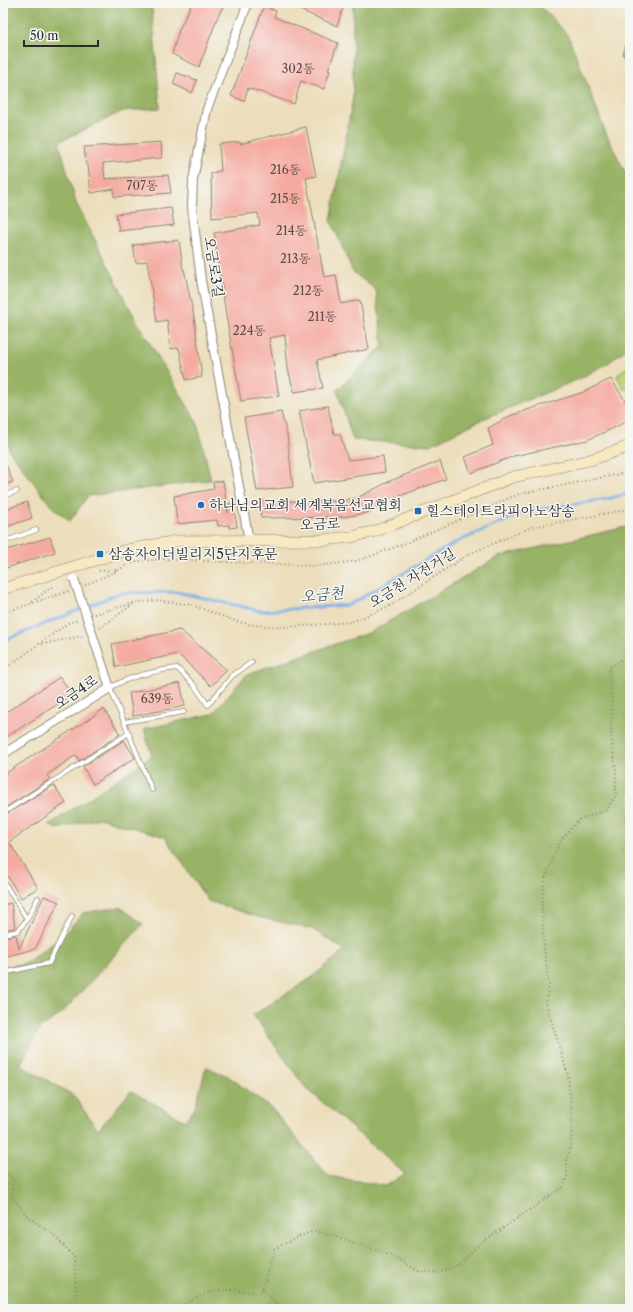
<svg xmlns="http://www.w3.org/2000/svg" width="633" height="1312" font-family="'Libre Caslon Text','Noto Serif KR',serif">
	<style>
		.green { fill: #c0d174; stroke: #767e50 }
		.forest { fill: #98b366; stroke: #626f48 }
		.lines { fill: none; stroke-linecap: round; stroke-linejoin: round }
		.stream { stroke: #7db1ea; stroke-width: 3 }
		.building { fill: #f5aaa1 }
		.lane-casing { stroke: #8c8473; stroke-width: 5.5 }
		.street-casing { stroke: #8c8473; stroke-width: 10 }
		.secondary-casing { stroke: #8c8473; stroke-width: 12 }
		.path { stroke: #8c8473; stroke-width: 2; stroke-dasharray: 1 3; stroke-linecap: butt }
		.lane { stroke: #fff; stroke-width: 4 }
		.street { stroke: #fff; stroke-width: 8 }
		.secondary { stroke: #f6e9c3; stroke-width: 11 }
		.street-bridge-casing { stroke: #8c8473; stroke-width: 10; stroke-linecap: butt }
		.street-bridge { stroke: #fff; stroke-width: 8 }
		.poi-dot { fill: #1f6fb2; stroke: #f6f6f2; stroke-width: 1.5 }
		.labels { text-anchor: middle; stroke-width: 3; stroke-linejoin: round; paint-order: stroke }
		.number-label { font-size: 12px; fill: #5e4b48 }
		.street-label { font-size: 14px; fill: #2b2b2b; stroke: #f6f6f2 }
		.poi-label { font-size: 14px; fill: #2b2b2b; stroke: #f6f6f2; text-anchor: start }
		.water-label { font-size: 15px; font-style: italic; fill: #485a6e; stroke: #f6f6f2 }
	</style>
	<rect width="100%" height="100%" fill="#f6f6f2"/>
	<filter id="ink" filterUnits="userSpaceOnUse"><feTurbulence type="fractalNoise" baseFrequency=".025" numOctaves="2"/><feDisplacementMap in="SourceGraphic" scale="8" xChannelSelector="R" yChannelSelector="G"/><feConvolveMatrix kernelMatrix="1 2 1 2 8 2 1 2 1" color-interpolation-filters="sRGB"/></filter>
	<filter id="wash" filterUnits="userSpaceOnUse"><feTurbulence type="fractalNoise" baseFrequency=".012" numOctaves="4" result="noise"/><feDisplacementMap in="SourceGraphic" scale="16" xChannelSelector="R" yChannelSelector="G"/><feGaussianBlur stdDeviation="0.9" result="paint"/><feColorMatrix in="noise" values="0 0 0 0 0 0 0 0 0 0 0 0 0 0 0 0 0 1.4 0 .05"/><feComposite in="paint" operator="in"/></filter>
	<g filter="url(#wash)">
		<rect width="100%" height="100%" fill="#ecdebb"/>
		<!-- green -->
		<path class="green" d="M630 365V385L624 390 617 375Z"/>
		<!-- forest -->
		<path class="forest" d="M3 3H161L152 8 160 108 123 111 59 142 76 203 137 322 197 422 211 480 88 496 70 521 52 507 9 450 3 381Z
			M353 3H537L568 35 607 136 630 182V346L608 363 581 378 483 419 430 445 353 440 337 390 383 346 376 290 353 272 331 221 353 97Z
			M630 526V1309H3V967L23 964 61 938 83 913 120 907 143 924 61 1014 40 1028 20 1065 73 1095 98 1130 131 1091 185 1121 195 1108 206 1067 228 1076 272 1109 328 1176 386 1186 405 1174 305 1087 253 1015 311 978 345 950 312 929 258 917 208 901 165 837 99 818 56 829 49 825 152 756 144 729 212 714 247 674 371 632 498 557Z"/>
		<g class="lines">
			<!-- stream -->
			<path class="stream" d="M3 641 120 593 177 592 261 611 349 605 457 542 525 512 607 499 630 493"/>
		</g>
		<g id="blocks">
			<!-- building -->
			<path class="building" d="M192 3H225L218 16 199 67 172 54 179 30Z
				M284 3H330L343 8 337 26Z
				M264 6 276 11 274 17 338 43 328 70 330 71 324 89 301 81 294 104 248 88 244 101 231 96Z
				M177 73 197 80 192 93 173 84Z
				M306 127 316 176 306 178 324 277 336 275 341 304 360 300 369 349 317 360 323 388 294 392 288 369 285 335 269 338 279 396 241 401 226 315 214 233 260 225 258 213 212 218 211 173 221 171 219 144 240 142V144Z
				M161 142 162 158 103 163 105 179 168 175 171 193 114 197V189L91 193 88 165H86L84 147Z
				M171 208 174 225 119 231 116 214Z
				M179 240 183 270 184 269 194 317 202 377 186 380 179 348 171 349 167 320 157 322 147 261 136 263 133 245Z
				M611 379 626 402 630 398V418L618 426 587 440 514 456 471 473 465 457 493 445 488 428 510 416 533 408 581 393Z
				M328 406 334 434H340L348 460 383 456 385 472 314 483 299 411Z
				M281 412 287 435 293 487 257 491 244 418Z
				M3 458 13 482 3 485Z
				M440 461 446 479 397 497 367 513 343 517 261 518 259 501H340L357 498 390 481Z
				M223 481 228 513V504L233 503 237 527 229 528V525L218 526 217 520 177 524 174 496 214 489 213 482Z
				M27 502 32 518 3 528V510Z
				M50 537 55 552 3 569V551Z
				M180 630 227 670 211 686 178 654 116 667 112 644Z
				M60 677 72 695 3 739V714Z
				M180 683 185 706 133 716 129 693Z
				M104 709 120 734 79 761 76 755 47 775 50 779 3 809V775Z
				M124 740 135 758 93 784 83 767Z
				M54 785 66 803 9 842 38 888 21 898 3 869V816Z
				M44 896 59 902 35 949 3 957V937L16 935 19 949Z
				M11 903 15 928 3 930V905Z"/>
		</g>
	</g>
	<g filter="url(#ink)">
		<use href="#blocks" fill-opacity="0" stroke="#8c8473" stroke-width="1"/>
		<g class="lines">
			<!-- lane casing -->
			<g class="lane-casing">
				<path id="lane" d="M3 496 17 491
					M3 542 36 530
					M124 722 184 712
					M152 790 110 688C129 676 154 671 177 668L194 685 208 705 232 676 252 662
					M3 813 129 733
					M3 881 27 919 18 931 3 934
					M27 919 38 898
					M3 973 49 963 72 916"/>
			</g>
			<!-- street casing -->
			<g class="street-casing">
				<path id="street" d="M248 3 207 109 193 180 192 207 201 280 249 541
					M630 46 628 54 630 58
					M3 754 110 688 89 624"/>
			</g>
			<!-- secondary casing -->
			<g class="secondary-casing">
				<path id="secondary" d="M3 589 127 550 177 541 323 540 351 537 376 531 513 477 590 460 630 446"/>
			</g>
			<!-- path -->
			<path class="path" d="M99 571 118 570
				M85 585 119 570 126 565 140 561 161 559 317 566 357 561 401 545 519 494 630 472
				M32 602 54 585
				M3 613 69 591
				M94 614 134 603 156 600 192 605 235 621 252 625 287 627 351 622 388 607 469 554 532 527 630 509
				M100 628 133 604
				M42 644 82 636
				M3 670 68 623 78 620
				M3 1168 13 1180 11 1195 28 1217 53 1234 74 1257 76 1300
				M262 1288 277 1304 276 1309
				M79 1309 86 1306 105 1309
				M114 1309H123
				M175 1309C188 1302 209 1290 224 1290 236 1289 248 1293 261 1293L274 1249 300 1236 315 1231 335 1236 395 1257 418 1271 439 1273 458 1265 477 1246 564 1186 567 1176V1157L570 1151 572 1124 570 1094 568 1075 546 1003 549 985 544 950 542 904 545 878 560 841 579 820 606 810 616 795V771L611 735 612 700 609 668 630 654"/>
			<!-- lane -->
			<use href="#lane" class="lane"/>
			<!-- street -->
			<use href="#street" class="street"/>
			<!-- secondary -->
			<use href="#secondary" class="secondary"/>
			<!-- street-bridge casing -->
			<g class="street-bridge-casing">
				<path id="street-bridge" d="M74 579 89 624"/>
			</g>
			<!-- street-bridge -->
			<use href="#street-bridge" class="street-bridge"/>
		</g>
	</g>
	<!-- markers -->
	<g class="poi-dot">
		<circle cx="201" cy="505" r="4"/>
		<rect x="414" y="507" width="8" height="8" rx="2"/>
		<rect x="96" y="550" width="8" height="8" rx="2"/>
	</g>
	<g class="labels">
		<!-- number labels -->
		<g class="number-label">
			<text x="298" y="73">302동</text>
			<text x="285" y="174">216동</text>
			<text x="142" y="190">707동</text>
			<text x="285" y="203">215동</text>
			<text x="291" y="235">214동</text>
			<text x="295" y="263">213동</text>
			<text x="308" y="295">212동</text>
			<text x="322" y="321">211동</text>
			<text x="249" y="335">224동</text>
			<text x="157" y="703">639동</text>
		</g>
		<!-- street labels -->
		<g class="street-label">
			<text transform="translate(214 267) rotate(81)" y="5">오금로3길</text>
			<text transform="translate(320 524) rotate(-3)" y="5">오금로</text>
			<text transform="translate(412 578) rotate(-32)" y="5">오금천 자전거길</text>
			<text transform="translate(76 692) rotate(-34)" y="5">오금4로</text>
		</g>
		<!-- poi labels -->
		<g class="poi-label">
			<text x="209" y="510">하나님의교회 세계복음선교협회</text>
			<text x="426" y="516">힐스테이트라피아노삼송</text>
			<text x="108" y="559">삼송자이더빌리지5단지후문</text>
		</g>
		<!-- water labels -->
		<g class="water-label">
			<text transform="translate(322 595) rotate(-6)" y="5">오금천</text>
		</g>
	</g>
	<!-- margin -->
	<rect width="633" height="1312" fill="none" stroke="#f6f6f2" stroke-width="16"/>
	<!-- scale -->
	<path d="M24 40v6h74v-6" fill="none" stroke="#2b2b2b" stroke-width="2"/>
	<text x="30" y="40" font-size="12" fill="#2b2b2b" stroke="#f6f6f2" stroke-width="3" paint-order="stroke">50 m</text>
</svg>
